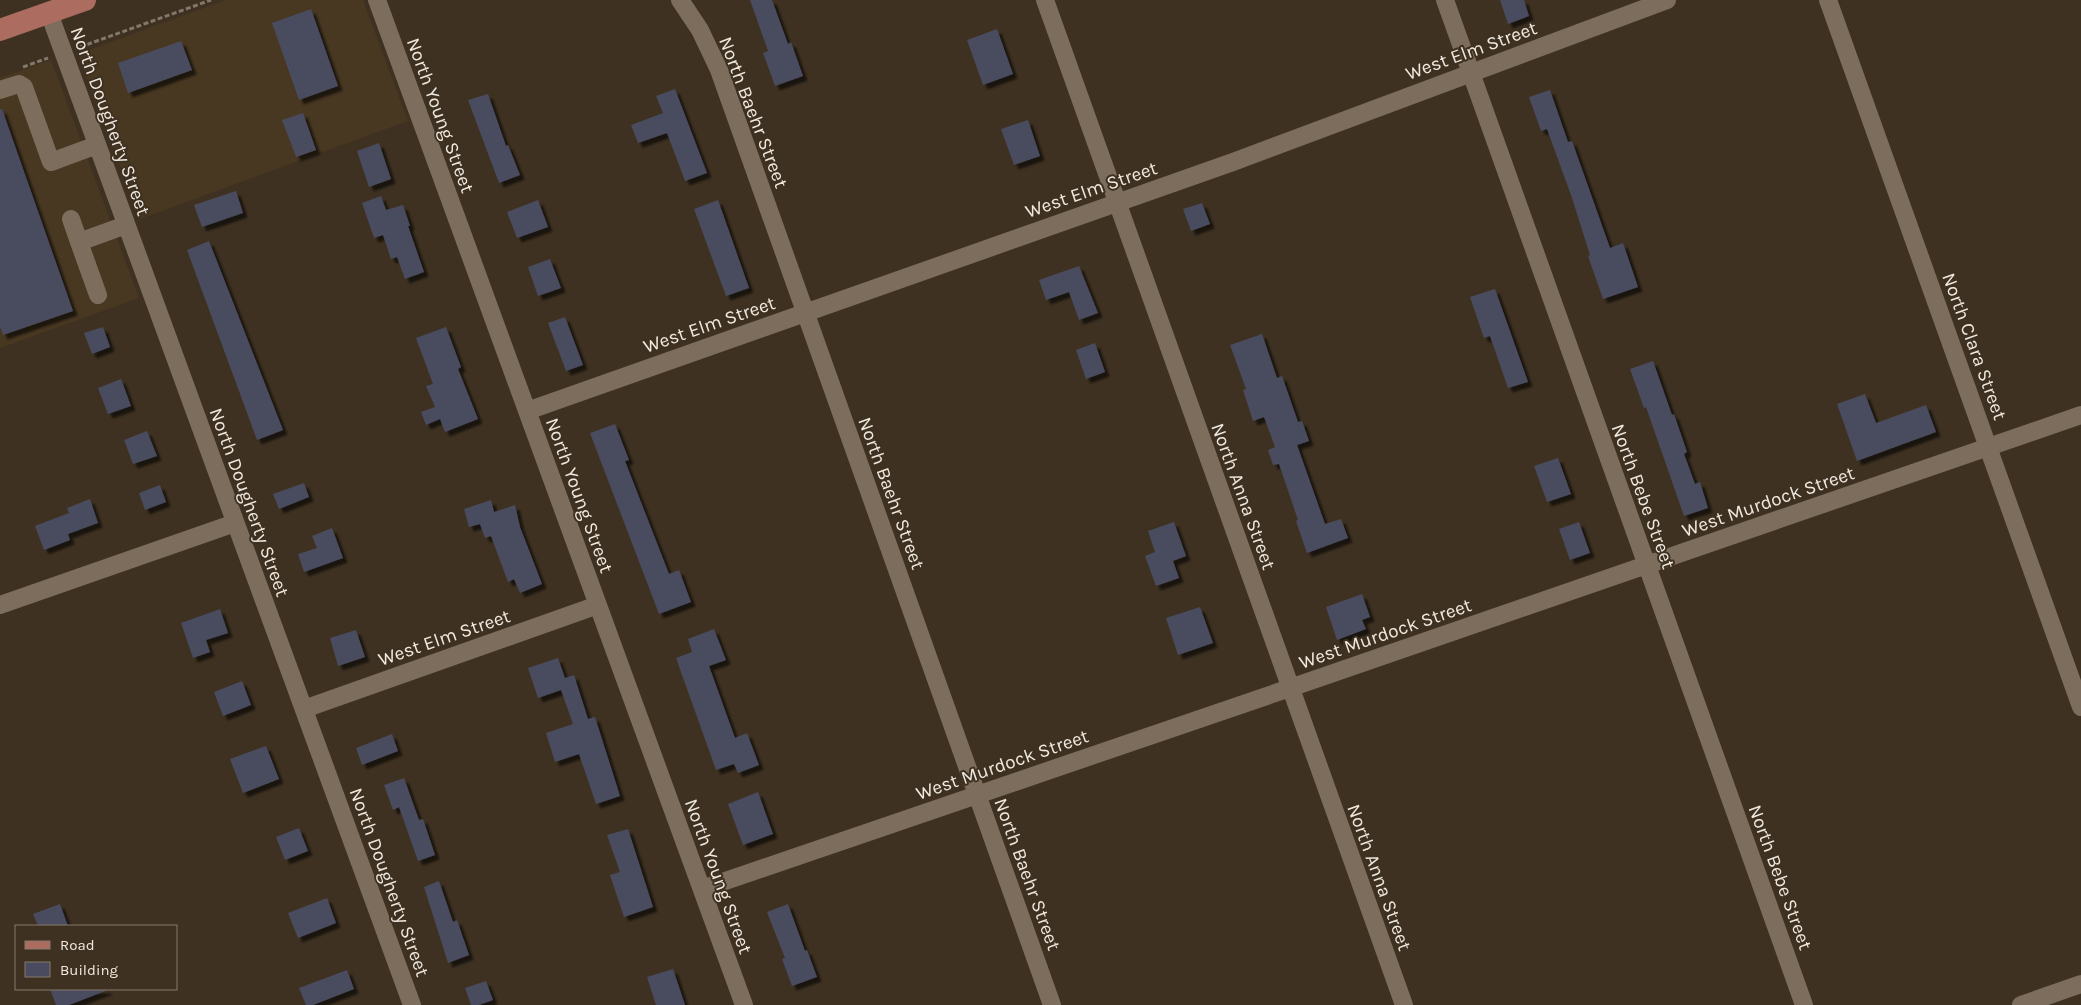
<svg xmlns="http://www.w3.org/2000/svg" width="2081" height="1005" font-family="Karla,sans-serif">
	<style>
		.built { fill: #483721 }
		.building { fill: #4a4b5f; filter: url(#shadow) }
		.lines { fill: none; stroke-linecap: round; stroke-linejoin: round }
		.path { stroke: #827769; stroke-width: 3; stroke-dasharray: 5 2.5; stroke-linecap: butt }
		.minor { stroke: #7c6d5c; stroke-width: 18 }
		.major { stroke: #ac6c60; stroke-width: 22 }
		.labels { text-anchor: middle; stroke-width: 4; stroke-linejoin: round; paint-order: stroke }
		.street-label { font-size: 19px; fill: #f1e9df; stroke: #3e3121 }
	</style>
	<defs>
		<filter id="shadow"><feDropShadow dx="4.5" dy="4.5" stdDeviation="1" flood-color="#0009"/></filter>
	</defs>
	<rect width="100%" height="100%" fill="#3e3121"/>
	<!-- built -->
	<path class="built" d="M225 0H363L408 121 140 219 78 54Z
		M51 60 139 298 0 348V78Z"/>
	<!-- building -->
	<path class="building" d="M750 0H772L788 44 791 42 803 76 775 86 763 53 768 51Z
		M1500 0H1524L1529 16 1508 24Z
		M311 9 338 86 299 100 272 23Z
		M997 29 1013 74 983 85 967 40Z
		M181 41 192 70 128 93 118 63Z
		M675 89 707 173 685 181 667 133 638 143 631 125 663 113 656 96Z
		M1550 90 1568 142 1572 141 1610 248 1623 243 1638 287 1603 299 1588 256 1590 255 1572 198 1547 129 1541 131 1529 97Z
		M488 94 506 146 508 145 520 175 499 183 468 100Z
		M0 109H2L73 311 3 335 0 327Z
		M303 113 316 150 296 157 282 120Z
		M1028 120 1040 156 1014 165 1001 129Z
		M379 143 391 179 369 187 357 151Z
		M236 191 243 213 202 227 194 205Z
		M381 196 386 210 403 205 410 226H408L424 272 405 279 397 257 391 259 383 235 374 238 362 203Z
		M538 200 548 227 517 238 507 212Z
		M718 200 749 288 726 296 694 209Z
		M1202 203 1210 224 1191 231 1183 209Z
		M209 241 283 430 257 440 187 250Z
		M550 259 561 288 538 296 528 267Z
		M1079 266 1098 313 1079 320 1069 292 1046 300 1039 280Z
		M1495 289 1528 382 1508 388 1490 336 1484 338 1470 297Z
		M565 317 583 365 566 371 548 323Z
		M103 327 110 347 92 354 84 333Z
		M446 327 461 367 458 369 478 419 445 432 440 419 426 425 421 412 435 407 426 386 433 384 416 338Z
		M1262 334 1277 378 1282 376 1298 422 1302 421 1309 441 1297 445 1325 524 1341 519 1348 538 1307 553 1296 521 1298 520 1279 464 1273 465 1268 450 1275 447 1264 417 1253 421 1243 390 1246 389 1230 345Z
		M1095 343 1105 372 1086 379 1076 350Z
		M1653 361 1672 415 1674 414 1687 452 1684 454 1695 484 1700 482 1708 508 1684 516 1646 407 1644 408 1630 369Z
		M121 379 131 406 108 414 98 388Z
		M1865 394 1876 423 1926 405 1936 432 1857 461 1837 404Z
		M615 424 629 460 625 461 669 574 679 570 691 602 659 614 590 433Z
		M147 431 157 456 133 464 124 440Z
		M1558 458 1571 494 1547 502 1534 466Z
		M304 483 309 497 279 509 273 494Z
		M160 485 166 502 145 510 139 493Z
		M90 499 98 523 68 534 70 540 44 550 35 526 69 513 67 508Z
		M491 500 494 512 515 505 520 527 542 584 520 593 514 579 508 582 491 536 485 538 480 524 469 527 464 509Z
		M1174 522 1186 556 1173 561 1179 578 1156 586 1145 556 1155 552 1148 531Z
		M1579 522 1590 553 1570 560 1559 529Z
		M332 528 343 558 304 572 298 554 317 548 312 536Z
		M1362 594 1370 617 1362 620 1366 629 1337 640 1326 607Z
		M1200 607 1213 643 1178 655 1166 618Z
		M220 609 228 633 206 640 210 652 193 658 181 623Z
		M714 629 726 660 709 666 735 738 747 733 759 765 738 773 734 764 716 770 676 658 692 652 688 639Z
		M356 630 365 657 338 666 330 638Z
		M558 658 565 678 574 675 588 719 595 717 620 796 596 804 579 754 555 762 546 733 573 724 561 690 538 698 528 668Z
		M242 681 251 705 223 716 214 692Z
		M392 734 398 751 362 765 356 748Z
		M266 746 279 779 243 793 230 759Z
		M404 778 419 820 423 819 435 855 418 861 399 807 393 810 384 785Z
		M758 792 773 834 743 845 728 804Z
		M299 828 308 851 285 860 276 837Z
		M628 829 653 907 624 917 610 875 620 872 607 835Z
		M439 881 453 922 457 920 469 955 448 963 424 887Z
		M327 898 336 923 298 938 288 913Z
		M60 904 68 926H38L33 914Z
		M788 904 805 951 807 950 817 977 792 986 782 959 785 958 767 912Z
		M673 969 685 1005H656L647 977Z
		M347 970 354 989 313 1005H306L299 988Z
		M486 981 493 1000 479 1005H471L465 988Z
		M50 989H107L108 990 69 1005H56Z"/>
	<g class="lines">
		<!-- path -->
		<path class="path" d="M80 47 211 0
			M23 67 48 58"/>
		<!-- minor -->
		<path class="minor" d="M377 0 744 1005
			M680 0 700 30 719 70 1052 1005
			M1045 0 1404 1005
			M1445 0 1804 1005
			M1828 0 2081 707
			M49 13 412 1005
			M0 90 19 84 24 87 51 162 97 145
			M71 219 79 242
			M98 295 79 242 126 225
			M527 411 1233 162 1667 0
			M0 605 235 523
			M304 709 598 605
			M702 889 1290 688 2081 415
			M2021 1005 2081 984"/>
		<!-- major -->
		<path class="major" d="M0 30 85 0"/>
	</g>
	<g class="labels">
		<!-- street labels -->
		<g class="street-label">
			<text transform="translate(1471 50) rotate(-20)" y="7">West Elm Street</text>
			<text transform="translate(754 112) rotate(69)" y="7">North Baehr Street</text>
			<text transform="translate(441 115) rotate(70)" y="7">North Young Street</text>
			<text transform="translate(111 121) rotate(70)" y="7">North Dougherty Street</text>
			<text transform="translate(1091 189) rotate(-19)" y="7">West Elm Street</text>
			<text transform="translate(709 324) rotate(-19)" y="7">West Elm Street</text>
			<text transform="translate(1975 346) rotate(70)" y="7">North Clara Street</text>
			<text transform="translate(892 493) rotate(70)" y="7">North Baehr Street</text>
			<text transform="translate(580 495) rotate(70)" y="7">North Young Street</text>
			<text transform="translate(1244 496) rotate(70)" y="7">North Anna Street</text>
			<text transform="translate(1644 496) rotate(70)" y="7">North Bebe Street</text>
			<text transform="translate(1768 501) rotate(-19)" y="7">West Murdock Street</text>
			<text transform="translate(250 502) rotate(70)" y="7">North Dougherty Street</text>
			<text transform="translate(1385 633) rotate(-19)" y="7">West Murdock Street</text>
			<text transform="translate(444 637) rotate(-19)" y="7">West Elm Street</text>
			<text transform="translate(1002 764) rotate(-19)" y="7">West Murdock Street</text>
			<text transform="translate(1028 874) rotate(70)" y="7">North Baehr Street</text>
			<text transform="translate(719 876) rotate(70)" y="7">North Young Street</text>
			<text transform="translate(1380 877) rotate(70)" y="7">North Anna Street</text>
			<text transform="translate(1781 877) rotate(70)" y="7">North Bebe Street</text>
			<text transform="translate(390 882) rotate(70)" y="7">North Dougherty Street</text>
		</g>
	</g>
	<!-- legend -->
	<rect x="15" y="925" width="162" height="65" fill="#3e3121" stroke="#867b6d"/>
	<rect x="25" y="941" width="25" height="8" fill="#ac6c60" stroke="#867b6d"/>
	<text x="60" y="950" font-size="15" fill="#f1e9df">Road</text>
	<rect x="25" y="962" width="25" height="15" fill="#4a4b5f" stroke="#867b6d"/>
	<text x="60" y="975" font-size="15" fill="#f1e9df">Building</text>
</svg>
